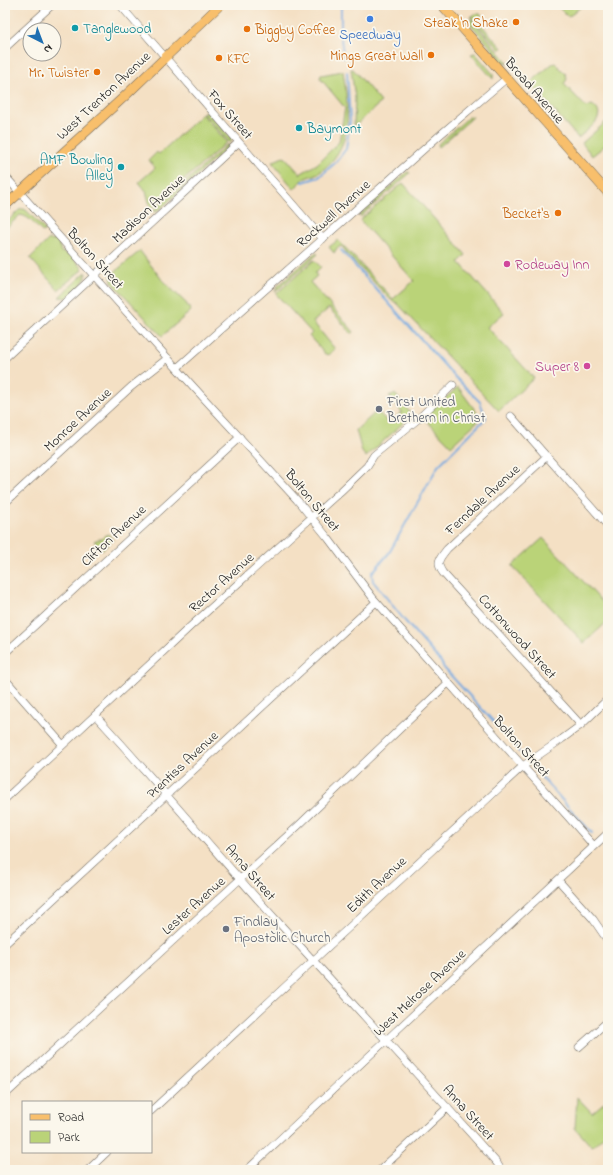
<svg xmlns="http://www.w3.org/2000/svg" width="613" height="1175" font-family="'Indie Flower',sans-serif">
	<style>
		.green { fill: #bad378; stroke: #6b784a }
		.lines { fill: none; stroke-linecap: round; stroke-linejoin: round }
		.stream { stroke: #71a7df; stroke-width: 2 }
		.minor-casing { stroke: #686157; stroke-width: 8 }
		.major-casing { stroke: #686157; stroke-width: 10 }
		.minor { stroke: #fff; stroke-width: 7 }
		.major { stroke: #f8bf6c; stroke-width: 9 }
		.shop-dot { fill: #3f7fe0; stroke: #fbf7ec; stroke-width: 1.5 }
		.food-dot { fill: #e8710a; stroke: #fbf7ec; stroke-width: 1.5 }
		.culture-dot { fill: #0f9aa8; stroke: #fbf7ec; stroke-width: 1.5 }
		.hotel-dot { fill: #d1479c; stroke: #fbf7ec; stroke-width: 1.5 }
		.worship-dot { fill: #6b7280; stroke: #fbf7ec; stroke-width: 1.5 }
		.labels { text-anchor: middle; stroke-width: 3.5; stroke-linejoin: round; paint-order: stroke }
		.food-label { font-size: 14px; fill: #c56008; stroke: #fbf7ec; text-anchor: end }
		.culture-label { font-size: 14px; fill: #0d838f; stroke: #fbf7ec; text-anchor: start }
		.shop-label { font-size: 14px; fill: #366cbe; stroke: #fbf7ec }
		.street-label { font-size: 14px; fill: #1c1c1c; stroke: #fbf7ec }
		.hotel-label { font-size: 14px; fill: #b23c85; stroke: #fbf7ec; text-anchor: start }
		.worship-label { font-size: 14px; fill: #5b616d; stroke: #fbf7ec; text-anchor: start }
	</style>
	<rect width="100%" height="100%" fill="#fbf7ec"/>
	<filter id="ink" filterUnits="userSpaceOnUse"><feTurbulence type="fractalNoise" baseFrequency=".025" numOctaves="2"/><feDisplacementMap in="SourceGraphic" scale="8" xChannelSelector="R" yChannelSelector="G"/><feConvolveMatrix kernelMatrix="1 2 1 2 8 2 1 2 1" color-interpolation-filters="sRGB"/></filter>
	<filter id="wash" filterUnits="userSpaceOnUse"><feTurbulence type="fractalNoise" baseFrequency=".012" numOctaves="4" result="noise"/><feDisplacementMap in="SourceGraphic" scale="16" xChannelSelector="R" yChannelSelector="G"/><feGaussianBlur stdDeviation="0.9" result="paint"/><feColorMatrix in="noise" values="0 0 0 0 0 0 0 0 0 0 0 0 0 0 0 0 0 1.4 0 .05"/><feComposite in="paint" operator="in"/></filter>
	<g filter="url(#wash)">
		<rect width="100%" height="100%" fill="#f4e0c4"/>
		<!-- green -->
		<path class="green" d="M556 5H583L571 15 567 16Z
			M475 14H480L482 16 478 21 502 48 500 50 471 17Z
			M471 19 509 64 504 63 469 22Z
			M475 53 493 74V79L471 54Z
			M555 63 566 74 567 79 564 84 586 107 592 105C610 116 587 130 578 138L530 83 552 64Z
			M351 69H353L381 102 354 127 355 98Z
			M343 71C348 107 355 142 324 169 318 175 308 176 302 180 299 182 297 187 294 189L272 162 283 157 286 158 300 174 317 164 339 142 345 108 320 78 321 75Z
			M207 112 231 138V144L203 113Z
			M202 114 227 142 151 209 146 191 139 182 155 168 149 160 157 152 159 154Z
			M470 116 473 117 439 147 438 144Z
			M608 120V143L592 156 582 143Z
			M228 144 229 146 159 210 156 212 153 211Z
			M407 172 410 173 360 217 359 215Z
			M403 183 466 255 459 262 504 313 487 327 534 378 499 411 397 303 391 300 347 254 342 246 337 248 334 253 329 247 338 240 393 299 414 281 360 220Z
			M24 209 27 211 45 230 43 232 41 231C35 225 29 216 20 215L5 229V224L19 210Z
			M49 239 52 241 55 239 59 243 61 252 71 255 83 269 58 290 30 258Z
			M140 251 163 281 186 303 191 311 162 336 112 282 111 275Z
			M315 253 318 254 275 292 277 287Z
			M314 260 321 267 315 273 317 276 310 282 354 332 352 334 329 308 313 322 335 349 328 355 325 354 309 336 312 333 276 294Z
			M86 272C87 283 74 291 67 298L59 297Z
			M458 387 481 418 451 446 423 417Z
			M395 394 412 415 366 457 362 452 356 430 377 411 389 423 402 412 389 396 390 395 392 396Z
			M108 534 113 540 102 550 94 541 99 539H101Z
			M543 538 608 608V621L584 643 512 566Z
			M577 1097 592 1113 608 1099V1132L592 1147 575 1128Z"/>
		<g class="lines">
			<!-- stream -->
			<path class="stream" d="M341 5V39L344 58
				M303 182 319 177 335 163 346 149 350 121 347 72
				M341 250 455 377 480 402 486 418 438 466 389 553 372 573 373 581 405 621 441 662 444 668 514 744 519 752
				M534 769 592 833
				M604 847 608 852"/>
		</g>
	</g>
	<g filter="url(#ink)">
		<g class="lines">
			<!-- minor casing -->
			<g class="minor-casing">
				<path id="minor" d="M120 5 323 239
					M5 48 52 5
					M5 176 190 383 297 500 328 538 373 598 594 846
					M5 358 239 142
					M177 368 441 134 507 78
					M511 416 608 526
					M547 456 447 549C440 558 435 562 443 573L581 725
					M5 503 131 387 168 358
					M5 653 240 437
					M5 679 63 745
					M95 715C158 783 217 855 279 923 352 1003 425 1082 497 1163L501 1170
					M5 799 193 624 341 491 367 466 374 455 417 420 453 385
					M558 880 593 919 608 941
					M5 944 376 602
					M579 1047 608 1021
					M5 1095 299 825 448 683
					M151 1111 523 766 562 739 581 725 608 699
					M88 1170 107 1152
					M247 1170 608 833
					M380 1170 448 1107"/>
			</g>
			<!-- major casing -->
			<g class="major-casing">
				<path id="major" d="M442 5 608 193
					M5 206 125 96 220 5"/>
			</g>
			<!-- minor -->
			<use href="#minor" class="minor"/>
			<!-- major -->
			<use href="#major" class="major"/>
		</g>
	</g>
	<!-- markers -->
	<circle class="shop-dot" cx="370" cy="19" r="4"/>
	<g class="food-dot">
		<circle cx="516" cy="22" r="4"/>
		<circle cx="247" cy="29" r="4"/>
		<circle cx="431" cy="55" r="4"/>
		<circle cx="219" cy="58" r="4"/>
		<circle cx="97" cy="72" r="4"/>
		<circle cx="558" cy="213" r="4"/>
	</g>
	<g class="culture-dot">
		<circle cx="75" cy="28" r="4"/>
		<circle cx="299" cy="128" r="4"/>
		<circle cx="121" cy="167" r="4"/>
	</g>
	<g class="hotel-dot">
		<circle cx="507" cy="264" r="4"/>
		<circle cx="587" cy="366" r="4"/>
	</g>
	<g class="worship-dot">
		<circle cx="379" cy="409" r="4"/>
		<circle cx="226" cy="929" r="4"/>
	</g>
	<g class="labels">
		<!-- food labels -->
		<g class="food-label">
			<text x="508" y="27">Steak 'n Shake</text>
			<text x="255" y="34" text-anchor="start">Biggby Coffee</text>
			<text x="423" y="60">Mings Great Wall</text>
			<text x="227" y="63" text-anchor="start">KFC</text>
			<text x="89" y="77">Mr. Twister</text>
			<text x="550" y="218">Becket's</text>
		</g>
		<!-- culture labels -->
		<g class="culture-label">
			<text x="83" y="33">Tanglewood</text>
			<text x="307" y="133">Baymont</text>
			<text x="113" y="164" text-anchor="end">AMF Bowling<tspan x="113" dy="16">Alley</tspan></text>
		</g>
		<!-- shop labels -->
		<g class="shop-label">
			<text x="370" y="39">Speedway</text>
		</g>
		<!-- street labels -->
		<g class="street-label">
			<text transform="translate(535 90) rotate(49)" y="5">Broad Avenue</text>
			<text transform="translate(103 95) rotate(-43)" y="5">West Trenton Avenue</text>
			<text transform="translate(231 114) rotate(49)" y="5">Fox Street</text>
			<text transform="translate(148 208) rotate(-43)" y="5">Madison Avenue</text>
			<text transform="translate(333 213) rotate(-42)" y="5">Rockwell Avenue</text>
			<text transform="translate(96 258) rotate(48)" y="5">Bolton Street</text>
			<text transform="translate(77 419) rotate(-43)" y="5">Monroe Avenue</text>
			<text transform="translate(482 499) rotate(-43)" y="5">Ferndale Avenue</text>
			<text transform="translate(313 500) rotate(50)" y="5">Bolton Street</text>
			<text transform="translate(113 535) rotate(-43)" y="5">Clifton Avenue</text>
			<text transform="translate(221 582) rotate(-42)" y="5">Rector Avenue</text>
			<text transform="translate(518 636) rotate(48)" y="5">Cottonwood Street</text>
			<text transform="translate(522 746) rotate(48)" y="5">Bolton Street</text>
			<text transform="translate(182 764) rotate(-43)" y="5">Prentiss Avenue</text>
			<text transform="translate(251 872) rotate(49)" y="5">Anna Street</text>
			<text transform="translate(376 884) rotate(-43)" y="5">Edith Avenue</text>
			<text transform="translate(193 905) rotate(-42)" y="5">Lester Avenue</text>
			<text transform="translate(419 992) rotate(-43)" y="5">West Melrose Avenue</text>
			<text transform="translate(469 1112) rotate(48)" y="5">Anna Street</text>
		</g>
		<!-- hotel labels -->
		<g class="hotel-label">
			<text x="515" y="269">Rodeway Inn</text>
			<text x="579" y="371" text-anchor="end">Super 8</text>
		</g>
		<!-- worship labels -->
		<g class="worship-label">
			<text x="387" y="406">First United<tspan x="387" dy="16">Brethern in Christ</tspan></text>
			<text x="234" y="926">Findlay<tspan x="234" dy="16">Apostolic Church</tspan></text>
		</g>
	</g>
	<!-- margin -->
	<rect width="613" height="1175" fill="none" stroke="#fbf7ec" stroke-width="20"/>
	<!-- legend -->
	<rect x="22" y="1101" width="130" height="52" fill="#fbf7ec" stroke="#a29f99"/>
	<rect x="30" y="1114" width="20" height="6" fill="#f8bf6c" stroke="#a29f99"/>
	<text x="58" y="1121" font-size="12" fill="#1c1c1c">Road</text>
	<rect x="30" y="1131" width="20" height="12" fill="#bad378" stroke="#a29f99"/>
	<text x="58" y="1141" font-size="12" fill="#1c1c1c">Park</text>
	<!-- north arrow -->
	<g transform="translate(42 42) rotate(138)"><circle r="19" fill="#fbf7ec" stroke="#a29f99"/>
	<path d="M0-3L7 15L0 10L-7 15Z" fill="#1f6fb2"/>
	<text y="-6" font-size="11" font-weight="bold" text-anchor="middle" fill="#1c1c1c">N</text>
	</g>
</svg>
